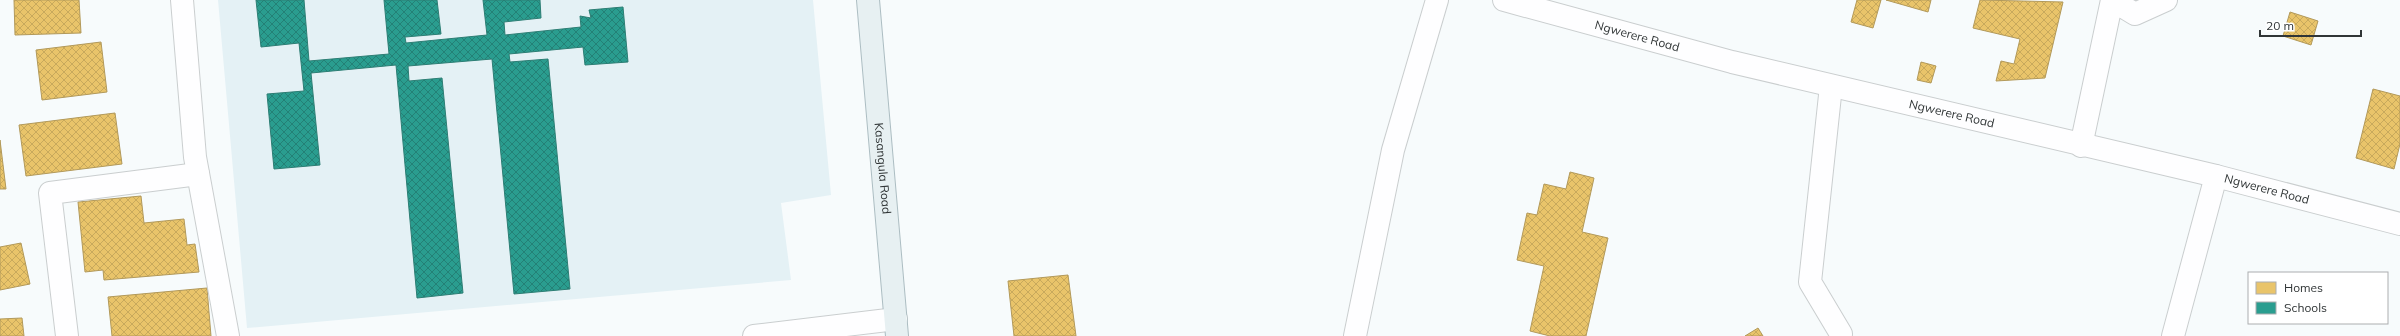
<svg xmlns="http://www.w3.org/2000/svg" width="2400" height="336" font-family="Mulish,sans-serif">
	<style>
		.built { fill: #e4f1f5 }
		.homes { fill: url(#homes-cross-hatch); stroke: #b2995a }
		.schools { fill: url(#schools-cross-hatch); stroke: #2c7e74 }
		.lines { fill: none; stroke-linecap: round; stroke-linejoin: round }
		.minor-casing { stroke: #cacecf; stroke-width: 24 }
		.major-casing { stroke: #acbdc2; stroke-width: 24 }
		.minor { stroke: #fefeff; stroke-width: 22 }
		.major { stroke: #e7f0f2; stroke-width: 22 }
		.labels { text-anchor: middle; stroke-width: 4; stroke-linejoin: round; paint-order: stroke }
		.street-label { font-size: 12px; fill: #303536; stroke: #fff }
	</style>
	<defs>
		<pattern id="homes-cross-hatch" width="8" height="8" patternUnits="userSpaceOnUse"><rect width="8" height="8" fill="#e9c46a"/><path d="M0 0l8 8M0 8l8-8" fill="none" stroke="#c8a95c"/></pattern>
		<pattern id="schools-cross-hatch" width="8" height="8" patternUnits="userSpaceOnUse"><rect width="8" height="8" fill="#2a9d8f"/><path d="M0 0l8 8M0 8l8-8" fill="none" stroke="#248176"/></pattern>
	</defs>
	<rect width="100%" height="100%" fill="#f7fbfc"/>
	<!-- built -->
	<path class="built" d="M218 0H813L831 195 781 203 791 280 247 328Z"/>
	<!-- homes -->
	<path class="homes" d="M14 0H79L81 33 15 35Z
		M1857 0H1881L1873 28 1851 22Z
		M1886 0H1931L1928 12Z
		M1980 0 2063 2 2045 78 1996 81 2001 61 2014 64 2020 39 1973 28Z
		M2290 12 2318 21 2311 45 2283 36Z
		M101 42 107 92 42 100 36 50Z
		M1921 62 1936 66 1931 83 1917 80Z
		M2373 89 2400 96V144L2394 169 2356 158Z
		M115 113 122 164 26 176 19 125Z
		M0 140 6 189H0Z
		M1570 172 1594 178 1582 232 1608 238 1586 336H1550L1530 331 1544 266 1517 260 1527 213 1537 215 1544 184 1566 189Z
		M141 196 144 223 184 219 187 245 195 244 199 272 104 280 103 270 85 272 78 202Z
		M21 243 30 284 0 290V247Z
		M1068 275 1076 336H1014L1008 281Z
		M207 288 211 336H112L108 297Z
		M22 318 24 336H0V319Z
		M1758 328 1763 336H1745Z"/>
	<!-- schools -->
	<path class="schools" d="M256 0H304L309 61 389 54 384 0H437L441 34 405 37 406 43 487 35 483 0H540L541 18 504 22 505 35 581 27 580 16 591 18 589 10 623 7 628 62 585 65 583 47 509 54 510 62 548 59 570 289 514 294 492 59 408 66 409 81 442 78 463 293 417 298 396 65 311 73 320 165 274 169 267 94 304 91 299 43 261 47Z"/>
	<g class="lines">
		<!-- minor casing -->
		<g class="minor-casing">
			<g id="minor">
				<path d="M182 0 195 157 228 336"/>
				<path id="s1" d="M1504 0 1732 62 2216 176 2400 224"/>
				<path d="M1831 86 1810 282 1841 334"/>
				<path d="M2081 146 2112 0 2135 14 2166 0"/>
				<path d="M67 336 50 193 198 174"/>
				<path d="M754 336 896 319"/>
				<path d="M1355 336 1393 150 1437 0"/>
				<path d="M2173 336 2216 176"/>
			</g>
		</g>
		<!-- major casing -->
		<g class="major-casing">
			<g id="major">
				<path id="s2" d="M868 0 897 336"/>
			</g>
		</g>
		<!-- minor -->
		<use href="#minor" class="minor"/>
		<!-- major -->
		<use href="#major" class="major"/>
	</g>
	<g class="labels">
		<!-- street labels -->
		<g class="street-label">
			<text dy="4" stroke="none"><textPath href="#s1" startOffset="138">Ngwerere Road</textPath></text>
			<text dy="4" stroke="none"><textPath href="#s1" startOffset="462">Ngwerere Road</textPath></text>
			<text dy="4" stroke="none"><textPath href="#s2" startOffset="169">Kasangula Road</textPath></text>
			<text dy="4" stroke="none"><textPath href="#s1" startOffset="786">Ngwerere Road</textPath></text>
		</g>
	</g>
	<!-- legend -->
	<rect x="2248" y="272" width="140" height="52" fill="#ffffff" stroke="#acaeaf"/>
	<rect x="2256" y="282" width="20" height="12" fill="#e9c46a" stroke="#acaeaf"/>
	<text x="2284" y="292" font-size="12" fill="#303536">Homes</text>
	<rect x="2256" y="302" width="20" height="12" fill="#2a9d8f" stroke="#acaeaf"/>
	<text x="2284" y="312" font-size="12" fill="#303536">Schools</text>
	<!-- scale -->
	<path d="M2260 30v6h101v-6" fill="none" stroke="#303536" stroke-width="2"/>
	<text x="2266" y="30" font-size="12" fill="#303536" stroke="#ffffff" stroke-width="3" paint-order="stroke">20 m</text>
</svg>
